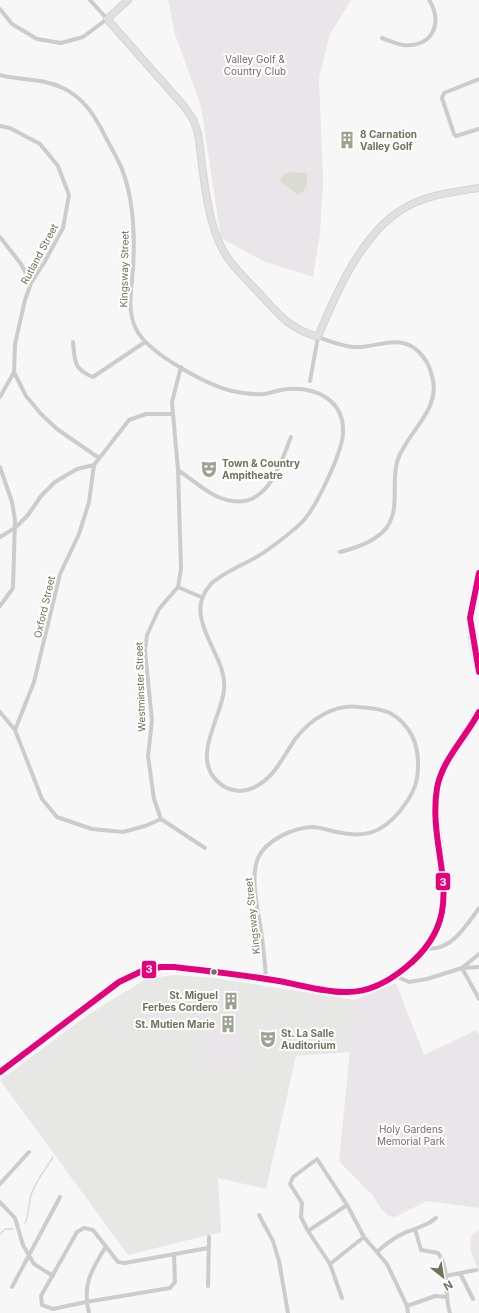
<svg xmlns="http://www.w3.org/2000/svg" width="479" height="1313" font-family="Inter,sans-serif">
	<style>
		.built { fill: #e7e7e5 }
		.green { fill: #eae5e8 }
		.water { fill: #dadbd1 }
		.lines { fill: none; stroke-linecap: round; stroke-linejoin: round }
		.stream { stroke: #dadbd1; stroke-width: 1.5 }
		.secondary-casing { stroke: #d4d4d3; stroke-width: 8 }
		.primary-casing { stroke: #d3d4d2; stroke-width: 8 }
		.street { stroke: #ccccca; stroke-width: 4 }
		.secondary { stroke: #e0e0df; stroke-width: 6 }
		.primary { stroke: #e0e0df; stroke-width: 7 }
		.bus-1-casing { stroke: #fff; stroke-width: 9 }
		.bus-1 { stroke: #e5007d; stroke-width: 6 }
		.bus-dot { fill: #6e745a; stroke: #fff; stroke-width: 1.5 }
		.labels { text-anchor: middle; stroke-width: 4; stroke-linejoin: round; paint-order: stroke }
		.park-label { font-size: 10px; fill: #7d6670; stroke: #fff }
		.poi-label { font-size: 10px; font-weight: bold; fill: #6e745a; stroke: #fff; text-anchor: start }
		.street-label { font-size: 10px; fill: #6e745a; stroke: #fff }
		.line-badge { stroke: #fff; stroke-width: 1.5 }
		.badge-label { font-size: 11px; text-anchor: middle; font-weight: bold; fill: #fff }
	</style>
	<rect width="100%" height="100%" fill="#f7f7f7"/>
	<!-- built -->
	<path class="built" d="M174 975 215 978 355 1000 350 1052 296 1056 266 1189 218 1178 221 1232 128 1255 0 1080 89 1014 146 979Z"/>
	<!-- green -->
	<path class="green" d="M168 0H351L330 34 319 77 323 182 320 233 313 277 263 261 221 238 201 106 175 34Z
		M396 983 424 1055 476 1030 479 1035V1208L427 1201 395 1217 389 1216 381 1209 373 1196 339 1161 355 1000Z
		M210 1029 241 1032 244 1064 212 1069 205 1057Z
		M479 1230V1273L470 1248 472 1235Z"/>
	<!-- water -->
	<path class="water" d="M290 172 307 173C308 182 306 191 298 195L280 181 284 174Z"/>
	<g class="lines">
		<!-- stream -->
		<path class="stream" d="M25 1223C30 1212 28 1205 31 1195 35 1182 46 1169 53 1157
			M0 1234 5 1229H13"/>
		<!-- secondary casing -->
		<g class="secondary-casing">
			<path id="secondary" d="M128 0 107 19 183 105 193 119 198 133C203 168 206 222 224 252 233 268 248 281 260 294 280 316 289 328 318 337 335 295 362 233 403 209 425 195 453 192 479 188"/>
		</g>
		<!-- primary casing -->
		<g class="primary-casing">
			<path id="primary" d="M479 573 470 618 473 644 479 672
				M0 1072 119 982 142 971 161 967H174C209 971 244 975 279 981 302 985 329 994 353 992 395 987 435 949 443 909 445 902 444 894 443 888 443 855 432 821 437 788 441 761 468 737 479 712"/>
		</g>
		<!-- street -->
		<path class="street" d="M0 9 12 24 37 39 61 43 83 37 107 19 90 0
			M382 38C388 40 396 44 403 45 432 48 444 23 429 0
			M0 75C21 81 43 78 63 88 84 98 95 116 105 136 111 148 119 160 123 172 134 202 135 237 133 269 131 293 125 318 142 338 159 358 207 385 232 391 242 393 254 395 264 394 272 393 280 389 288 389 316 387 344 400 343 432 343 451 317 505 304 520 295 530 277 543 266 551 251 562 223 572 211 584 201 595 198 607 202 621 207 644 227 666 224 690 221 719 191 757 218 782 229 792 243 793 255 787 276 776 283 756 296 738 311 719 334 704 359 707 370 708 380 708 390 713 410 724 419 744 418 767 418 785 411 797 400 811 381 834 364 838 336 832 328 830 319 827 312 827 293 828 266 840 258 858 249 880 260 916 262 938 264 952 265 965 266 979
			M479 79 444 93 442 98 454 134 456 136 479 129
			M0 126 10 128 40 144 58 166 69 195 63 228 44 263 31 283 25 300 15 344 14 372 26 396 41 414 57 429 99 458
			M0 237 21 264 31 283
			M73 342C75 361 73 369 93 377L145 342
			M181 367 172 402 178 470 181 569 178 587 159 609 147 635 145 651 152 721 148 756 154 799 161 819 205 848
			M310 381 318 337C329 341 341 346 353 347 376 349 399 332 419 352 425 358 430 367 432 376 442 409 408 431 398 459 390 481 401 507 387 527 377 541 356 548 340 552
			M0 397 14 372
			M0 467 12 502 15 520 13 588 0 606
			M178 470C190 478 203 490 216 496 264 518 278 470 291 437
			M0 537 15 528 28 515 41 496 55 482 77 469 94 465 129 420 146 414H172
			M178 587 201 597
			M0 712 15 730 42 799 57 817 92 829 123 832 145 826 161 819
			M15 730 34 682 60 574 79 534 89 502 94 465
			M425 948C450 953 467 925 479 908
			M479 954 462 968 479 999
			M397 974 400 978 409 982 427 979 462 968 479 967
			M0 1184 29 1152
			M0 1202 15 1218 23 1245 34 1264 53 1276
			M259 1215 273 1241 279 1261 288 1313
			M415 1229 429 1223 436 1218
			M308 1231 347 1205
			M378 1251C389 1241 400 1233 415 1229L421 1250 438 1253C451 1270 443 1293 450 1313
			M174 1254 175 1282 170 1288 86 1302 53 1309 42 1305 41 1296 77 1232 84 1228 93 1230 118 1262 125 1263 208 1248
			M330 1264 364 1237
			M460 1273 473 1299
			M445 1276 476 1270
			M208 1286 209 1237
			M12 1287 60 1197
			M342 1298 330 1264 308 1231 301 1217 302 1203 290 1184 293 1177 317 1159 347 1205 364 1237 387 1264 407 1306 408 1313
			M407 1306 435 1296 446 1297
			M89 1313C82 1285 91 1271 105 1248"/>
		<!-- secondary -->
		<use href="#secondary" class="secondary"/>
		<!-- primary -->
		<use href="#primary" class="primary"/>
		<!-- bus-1 casing -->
		<g class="bus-1-casing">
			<path id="bus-1" d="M479 573 470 618 479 672
				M0 1072 119 982 142 971 161 967H174C209 971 244 975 279 981 301 985 322 992 344 992 367 993 388 982 405 968 475 912 426 857 437 788 442 760 466 737 479 712"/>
		</g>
		<!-- bus-1 -->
		<use href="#bus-1" class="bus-1"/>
	</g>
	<!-- icons -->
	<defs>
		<g id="building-bare" transform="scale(1.38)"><path d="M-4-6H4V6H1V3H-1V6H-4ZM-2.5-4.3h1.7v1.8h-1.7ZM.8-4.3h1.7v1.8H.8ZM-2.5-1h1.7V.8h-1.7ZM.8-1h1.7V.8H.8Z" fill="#9ea291" stroke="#fff" stroke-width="2.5" paint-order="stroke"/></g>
		<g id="theatre-bare" transform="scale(1.38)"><path d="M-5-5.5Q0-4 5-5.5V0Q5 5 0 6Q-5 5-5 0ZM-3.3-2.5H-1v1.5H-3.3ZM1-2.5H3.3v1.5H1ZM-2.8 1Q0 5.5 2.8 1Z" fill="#9ea291" stroke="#fff" stroke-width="2.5" paint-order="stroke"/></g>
	</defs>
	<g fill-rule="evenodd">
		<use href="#building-bare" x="347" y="140"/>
		<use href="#theatre-bare" x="209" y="469"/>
		<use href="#building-bare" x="231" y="1001"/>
		<use href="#building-bare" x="228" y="1024"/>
		<use href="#theatre-bare" x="268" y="1039"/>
	</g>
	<!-- markers -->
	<circle class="bus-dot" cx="214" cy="972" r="3.5"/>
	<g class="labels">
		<!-- park labels -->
		<g class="park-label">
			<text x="255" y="63">Valley Golf &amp;<tspan x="255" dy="12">Country Club</tspan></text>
			<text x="411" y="1133">Holy Gardens<tspan x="411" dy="12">Memorial Park</tspan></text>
		</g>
		<!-- poi labels -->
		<g class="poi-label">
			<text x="360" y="138">8 Carnation<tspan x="360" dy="12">Valley Golf</tspan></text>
			<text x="222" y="467">Town &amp; Country<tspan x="222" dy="12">Ampitheatre</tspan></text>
			<text x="218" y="999" text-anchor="end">St. Miguel<tspan x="218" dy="12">Ferbes Cordero</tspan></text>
			<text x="215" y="1028" text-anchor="end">St. Mutien Marie</text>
			<text x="281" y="1037">St. La Salle<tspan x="281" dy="12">Auditorium</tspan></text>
		</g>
		<!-- street labels -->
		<g class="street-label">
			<text transform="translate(39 254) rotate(-62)" y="4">Rutland Street</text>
			<text transform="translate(124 269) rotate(-89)" y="4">Kingsway Street</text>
			<text transform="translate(44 607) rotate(-77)" y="4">Oxford Street</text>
			<text transform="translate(140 687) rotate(-92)" y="4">Westminster Street</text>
			<text transform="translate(252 916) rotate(-96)" y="4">Kingsway Street</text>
		</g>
	</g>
	<g class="line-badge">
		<rect x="435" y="872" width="16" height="19" rx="4" fill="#e5007d"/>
		<rect x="141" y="960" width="16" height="19" rx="4" fill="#e5007d"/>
	</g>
	<g class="badge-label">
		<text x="443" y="886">3</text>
		<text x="149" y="973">3</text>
	</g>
	<!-- north arrow -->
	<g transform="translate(443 1277) rotate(150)" stroke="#ffffff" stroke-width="3" paint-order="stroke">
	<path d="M0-3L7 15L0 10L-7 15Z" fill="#6e745a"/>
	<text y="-6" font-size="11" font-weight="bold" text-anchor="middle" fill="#6e745a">N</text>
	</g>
</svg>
